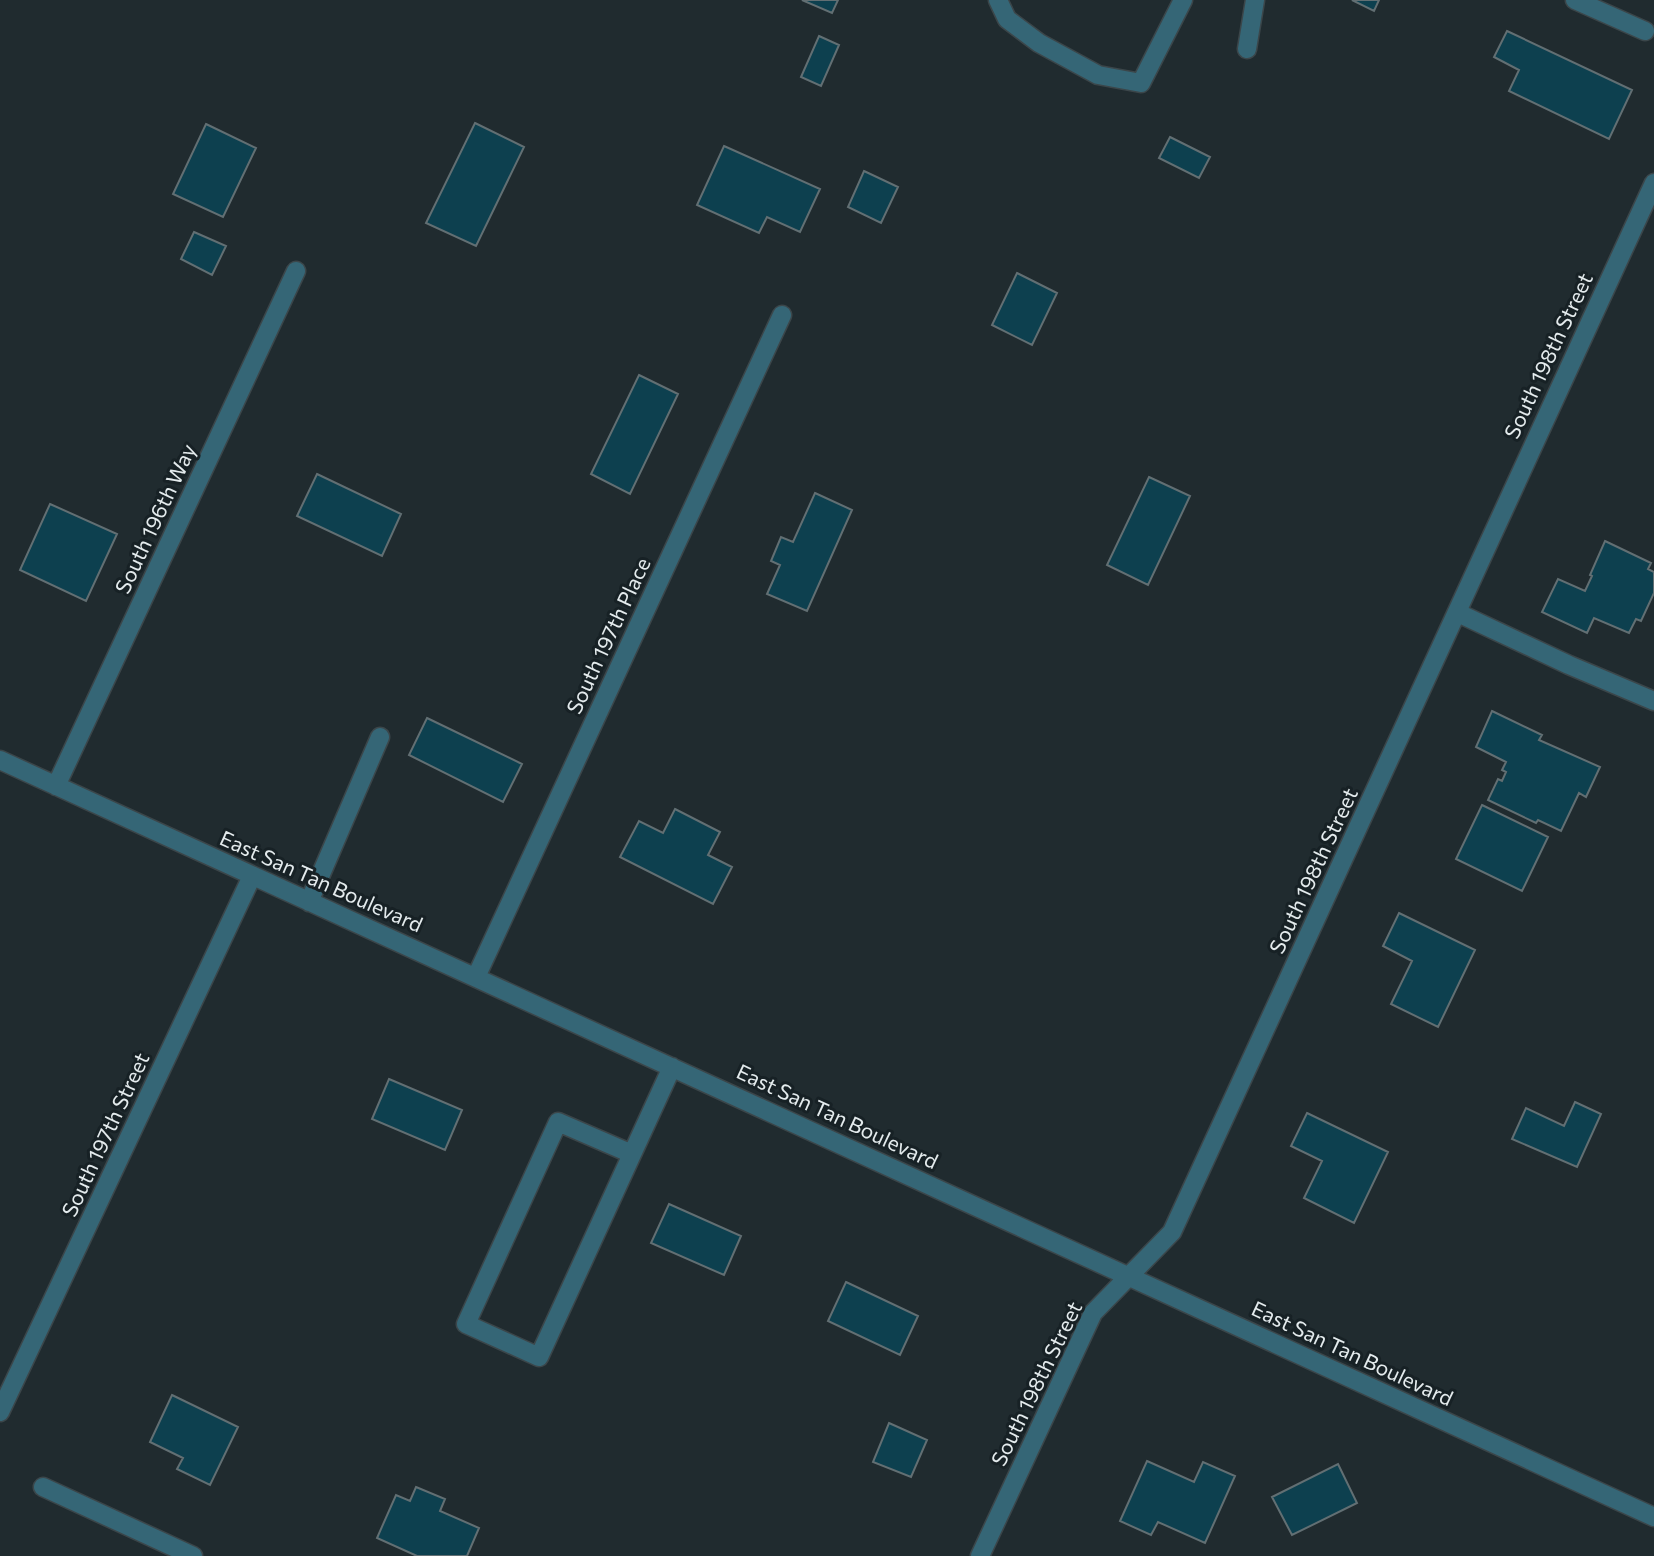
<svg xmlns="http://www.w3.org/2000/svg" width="1654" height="1556" font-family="Commissioner,sans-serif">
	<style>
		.building { fill: #0d404f; stroke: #626f73; stroke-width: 2 }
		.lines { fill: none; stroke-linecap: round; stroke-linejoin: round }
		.minor-casing { stroke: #3b464a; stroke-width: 21 }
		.minor { stroke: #356676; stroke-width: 18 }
		.labels { text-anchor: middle; stroke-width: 6; stroke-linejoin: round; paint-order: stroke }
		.street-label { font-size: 21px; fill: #e4ebed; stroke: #172125 }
	</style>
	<rect width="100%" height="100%" fill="#202b2f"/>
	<!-- building -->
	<path class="building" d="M802 0H838L832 13Z
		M1352 0H1379L1374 11Z
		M1507 31 1632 90 1609 139 1509 91 1519 70 1494 57Z
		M819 36 839 45 821 86 801 77Z
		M475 123 524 147 476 246 426 223Z
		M206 124 256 148 223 217 173 194Z
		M1170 137 1210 157 1199 178 1159 158Z
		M724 146 820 189 800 232 767 217 759 233 697 205Z
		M864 171 898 187 881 223 848 207Z
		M194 232 226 246 212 275 181 259Z
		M1017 273 1057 293 1032 345 992 325Z
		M639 375 678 394 630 494 591 474Z
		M317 474 401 514 382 556 297 516Z
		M1149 477 1190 496 1148 585 1107 565Z
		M815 493 852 510 807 611 767 594 780 565 771 561 781 537 793 542Z
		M50 504 117 534 86 601 20 570Z
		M1605 541 1651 563 1648 569 1654 572V593L1641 621 1636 619 1629 633 1594 618 1587 633 1542 612 1558 579 1585 591 1592 576 1590 575Z
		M1492 711 1542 735 1539 740 1600 767 1586 797 1579 793 1561 831 1538 820 1536 823 1488 800 1498 779 1502 781 1506 772 1502 770 1506 762 1476 747Z
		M427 718 522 764 503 802 409 755Z
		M1482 805 1548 837 1522 891 1456 859Z
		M675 809 720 832 708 855 732 867 713 904 620 857 639 821 663 833Z
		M1399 913 1475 950 1438 1027 1391 1004 1412 961 1383 946Z
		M389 1079 462 1110 445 1150 372 1119Z
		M1575 1102 1601 1114 1577 1167 1512 1139 1526 1108 1564 1126Z
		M1307 1113 1388 1152 1354 1223 1304 1198 1322 1161 1291 1146Z
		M669 1204 741 1236 724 1275 651 1243Z
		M846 1282 918 1316 900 1355 828 1321Z
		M172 1395 238 1427 210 1485 177 1469 183 1458 150 1442Z
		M889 1423 927 1440 911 1477 873 1462Z
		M1147 1461 1194 1482 1203 1462 1235 1476 1205 1543 1158 1522 1151 1535 1120 1521Z
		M1338 1464 1357 1503 1292 1535 1272 1497Z
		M416 1487 445 1499 440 1511 479 1528 467 1556H417L377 1538 396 1495 410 1501Z"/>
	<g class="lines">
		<!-- minor casing -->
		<g class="minor-casing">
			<path id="minor" d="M998 0 1007 19 1039 43 1098 75 1141 83 1183 0
				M1575 0 1645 31
				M1247 49 1255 0
				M1458 613 1569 665 1654 701
				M0 760 1654 1517
				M56 786 296 271
				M309 902 380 737
				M476 977 782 315
				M632 1154 558 1122 466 1324 539 1357 672 1067
				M0 1412 252 876
				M43 1487 193 1556
				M980 1556 1093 1313 1172 1232 1654 183"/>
		</g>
		<!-- minor -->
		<use href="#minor" class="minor"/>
	</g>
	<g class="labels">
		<!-- street labels -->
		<g class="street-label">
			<text transform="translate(1549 356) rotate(-65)" y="7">South 198th Street</text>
			<text transform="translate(156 519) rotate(-65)" y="7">South 196th Way</text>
			<text transform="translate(609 636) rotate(-65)" y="7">South 197th Place</text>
			<text transform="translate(1314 871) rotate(-65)" y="7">South 198th Street</text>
			<text transform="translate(321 882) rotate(24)" y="7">East San Tan Boulevard</text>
			<text transform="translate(837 1117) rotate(25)" y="7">East San Tan Boulevard</text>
			<text transform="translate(106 1135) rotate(-65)" y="7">South 197th Street</text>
			<text transform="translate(1352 1354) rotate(25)" y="7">East San Tan Boulevard</text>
			<text transform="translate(1037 1384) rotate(-64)" y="7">South 198th Street</text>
		</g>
	</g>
</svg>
